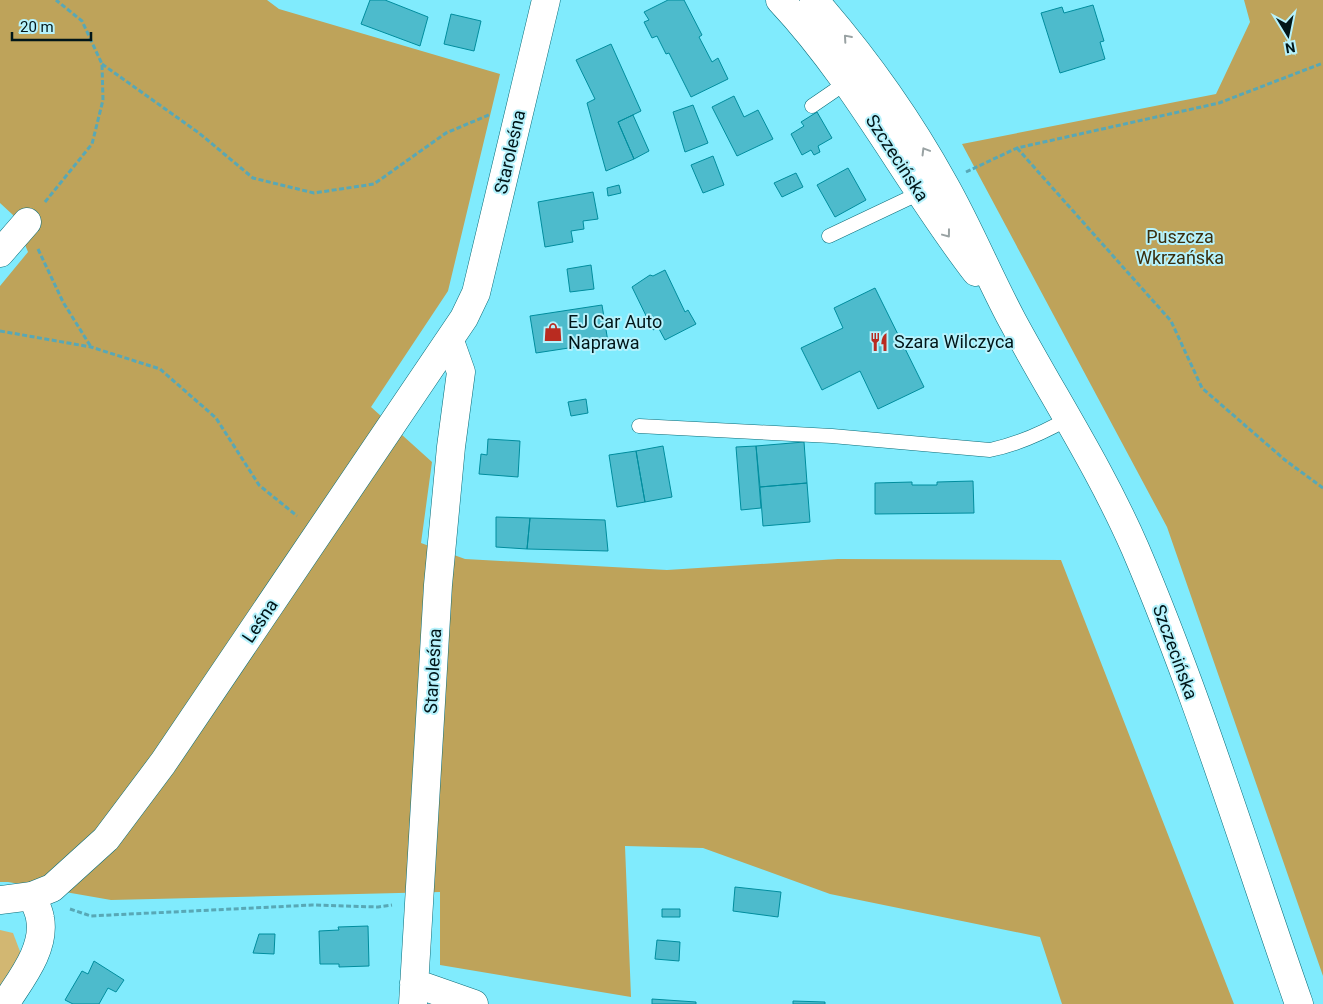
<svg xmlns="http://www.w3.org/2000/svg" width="1323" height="1004" font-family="Roboto,sans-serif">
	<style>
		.green { fill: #d2b772 }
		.forest { fill: #bea35a }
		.building { fill: #4dbbcc; stroke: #008d9e }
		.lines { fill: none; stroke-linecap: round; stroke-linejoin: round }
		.lane-casing { stroke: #0a6c78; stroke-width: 15 }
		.street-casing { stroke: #0a6c78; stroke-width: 29 }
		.secondary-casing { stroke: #0a6c78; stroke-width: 29 }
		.path { stroke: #58a8b6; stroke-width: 3; stroke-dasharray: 5 2.5; stroke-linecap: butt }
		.lane { stroke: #fff; stroke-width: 14 }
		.street { stroke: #fff; stroke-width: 28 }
		.secondary { stroke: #fff; stroke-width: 28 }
		.oneway { stroke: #99a2a3 }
		.labels { text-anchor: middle; stroke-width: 4; stroke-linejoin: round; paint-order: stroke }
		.street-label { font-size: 18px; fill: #011619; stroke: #b6f2fc }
		.park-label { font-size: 18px; fill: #3a2e0d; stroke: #b6f2fc }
		.poi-label { font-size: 18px; fill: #011619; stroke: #b6f2fc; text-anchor: start }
	</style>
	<rect width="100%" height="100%" fill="#80ebfd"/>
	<!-- green -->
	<path class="green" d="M0 930 13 933 21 954 0 992Z"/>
	<!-- forest -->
	<path class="forest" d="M0 0H267L279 9 500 74 448 291 371 407 432 462 421 543 465 559 667 570 838 559 1061 560 1234 1004H1062L1040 937 830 894 703 848 625 846 631 997 440 965V892L111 900 8 882H0V286L28 252 13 215 0 203Z
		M1244 0H1323V976L1167 527 962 144 1216 94 1250 22Z"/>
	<!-- building -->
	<path class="building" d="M370 0H385L428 17 420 46 361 24Z
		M668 0H684L702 35 699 37 712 62 718 58 728 79 691 97 669 53 666 54 657 36 652 38 644 22 649 20 644 12Z
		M1093 5 1104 41 1100 42 1105 59 1060 73 1041 13 1062 7 1064 13Z
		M451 14 481 21 474 51 444 44Z
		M611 44 641 111 618 122 634 159 606 171 587 103 595 99 576 60Z
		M734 96 744 117 758 110 773 139 737 156 712 107Z
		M693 105 708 143 685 152 673 112Z
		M817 112 832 138 818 146 820 152 814 155 811 150 802 155 791 134 804 126 801 122Z
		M633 115 649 151 634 159 618 122Z
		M713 156 724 185 703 193 691 165Z
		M848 168 866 200 835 217 817 185Z
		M796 173 803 187 782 197 774 183Z
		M619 185 621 193 608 196 607 188Z
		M593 192 598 219 583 221 584 229 571 231 573 242 545 247 538 202Z
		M591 265 594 289 570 292 567 269Z
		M665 270 685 312 688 310 696 324 665 340 658 327 653 330 632 287 650 275 653 276Z
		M875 288 924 387 878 409 860 371 822 390 801 348 843 328 834 308Z
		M602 305 608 342 536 353 530 316Z
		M586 399 588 413 571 416 568 402Z
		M488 439 520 441 518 477 479 474 481 454 487 455Z
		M804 442 807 483 760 487 756 446Z
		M663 446 672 497 645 502 636 451Z
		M756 446 761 508 741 510 736 447Z
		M636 451 645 502 617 507 609 455Z
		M973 481 974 513 875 514V483L912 482V485H937V482Z
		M807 483 810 522 763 526 760 487Z
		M496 517 530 518 527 549 496 547Z
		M530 518 605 520 608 551 527 549Z
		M735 887 781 892 778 917 733 911Z
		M662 909H680V917H662Z
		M368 926 369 966 339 967V964H320L319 931 339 930 338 927Z
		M259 934H275L274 954 253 953Z
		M657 940 680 942 679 961 655 959Z
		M94 961 124 980 116 992 108 988 99 1004H73L65 1000 82 971 88 974Z
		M652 999 696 1002V1004H652Z
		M793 1001 825 1002V1004H793Z"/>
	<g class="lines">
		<!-- lane casing -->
		<g class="lane-casing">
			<path id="lane" d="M812 106 850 80
				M829 236 924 191
				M639 426 832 436 990 450C1019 444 1043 433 1069 418"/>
		</g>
		<!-- street casing -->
		<g class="street-casing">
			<path id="street" d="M0 253 27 222
				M414 983 474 1004
				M5 1004C20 980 46 949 40 918 39 911 35 903 32 896
				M413 1004 438 585 451 447 461 372 450 341"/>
		</g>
		<!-- secondary casing -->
		<g class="secondary-casing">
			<path id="secondary" d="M780 0C857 82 908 184 976 272
				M814 0C864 57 907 117 944 184 969 228 988 275 1012 320 1053 396 1100 468 1135 548 1198 695 1246 853 1299 1004
				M0 900 32 896 52 888 106 839 163 763 464 318 476 293 546 0"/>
		</g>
		<!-- path -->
		<path class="path" d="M102 64 199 133 253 178 314 193 374 184 446 133 491 114
			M1017 148 1171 321 1202 388 1285 460 1323 488
			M966 172 1017 148 1219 103 1323 63
			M45 202 92 144 103 100 102 64 82 21 56 0
			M38 249 63 302 91 347
			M0 331 91 347 160 369 216 418 259 485 297 516
			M70 909 91 916 312 905 378 907 392 905"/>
		<!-- lane -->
		<use href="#lane" class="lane"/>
		<!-- street -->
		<use href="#street" class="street"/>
		<!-- secondary -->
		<use href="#secondary" class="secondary"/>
	</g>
	<!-- one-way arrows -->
	<defs><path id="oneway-chevron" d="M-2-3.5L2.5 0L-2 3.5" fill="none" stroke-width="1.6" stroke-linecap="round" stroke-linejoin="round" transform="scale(1.25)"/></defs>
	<g class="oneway">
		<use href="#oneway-chevron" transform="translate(847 38) rotate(-131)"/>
		<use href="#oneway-chevron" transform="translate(925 151) rotate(-121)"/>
		<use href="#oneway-chevron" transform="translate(947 234) rotate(53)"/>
	</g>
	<!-- icons -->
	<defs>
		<g id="shop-bare" transform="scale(1.5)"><path d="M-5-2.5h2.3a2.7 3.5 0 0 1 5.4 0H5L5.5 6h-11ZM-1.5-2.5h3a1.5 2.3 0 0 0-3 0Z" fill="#b92b20" stroke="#b6f2fc" stroke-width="2.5" paint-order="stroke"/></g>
		<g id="restaurant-bare" transform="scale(1.5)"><path d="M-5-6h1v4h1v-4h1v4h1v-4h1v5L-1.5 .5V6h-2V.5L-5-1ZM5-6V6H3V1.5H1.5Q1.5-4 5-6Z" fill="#b92b20" stroke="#b6f2fc" stroke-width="2.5" paint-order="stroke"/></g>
	</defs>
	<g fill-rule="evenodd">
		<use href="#shop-bare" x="553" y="332"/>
		<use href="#restaurant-bare" x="879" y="342"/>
	</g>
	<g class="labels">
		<!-- street labels -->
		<g class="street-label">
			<text transform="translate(510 152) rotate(-77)" y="6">Staroleśna</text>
			<text transform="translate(897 158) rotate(57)" y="6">Szczecińska</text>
			<text transform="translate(260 621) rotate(-56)" y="6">Leśna</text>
			<text transform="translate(1175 652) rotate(70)" y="6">Szczecińska</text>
			<text transform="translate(433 671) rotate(-87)" y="6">Staroleśna</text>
		</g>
		<!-- park labels -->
		<g class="park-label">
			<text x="1180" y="243">Puszcza<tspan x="1180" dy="21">Wkrzańska</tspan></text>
		</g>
		<!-- poi labels -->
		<g class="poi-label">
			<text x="568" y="328">EJ Car Auto<tspan x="568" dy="21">Naprawa</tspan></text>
			<text x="894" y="348">Szara Wilczyca</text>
		</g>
	</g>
	<!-- north arrow -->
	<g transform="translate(1288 35) rotate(170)" stroke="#b6f2fc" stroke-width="4" paint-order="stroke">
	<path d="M0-4L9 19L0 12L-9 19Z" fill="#011619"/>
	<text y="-8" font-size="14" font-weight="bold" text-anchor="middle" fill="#011619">N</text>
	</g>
	<!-- scale -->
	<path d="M12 32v8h79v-8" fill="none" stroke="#011619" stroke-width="2.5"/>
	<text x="20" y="32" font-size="15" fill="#011619" stroke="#b6f2fc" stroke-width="4" paint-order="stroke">20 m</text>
</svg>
